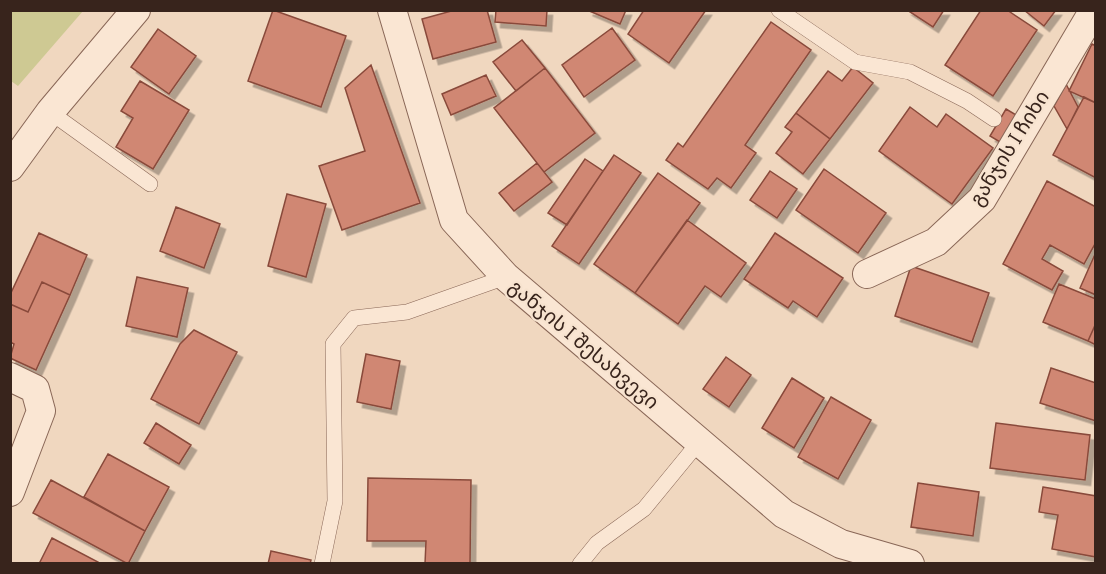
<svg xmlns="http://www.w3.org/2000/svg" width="1106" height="574" font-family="Bitter,'Noto Sans Georgian',serif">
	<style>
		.green { fill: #cec993 }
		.building { fill: #d08773; stroke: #894a3b; stroke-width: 1.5; filter: url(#shadow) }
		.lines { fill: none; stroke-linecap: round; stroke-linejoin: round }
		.lane-casing { stroke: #896757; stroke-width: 16 }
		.street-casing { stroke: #896757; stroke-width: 30 }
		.lane { stroke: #fae6d3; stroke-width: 15 }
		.street { stroke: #fae6d3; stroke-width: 28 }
		.labels { text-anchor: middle; stroke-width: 4.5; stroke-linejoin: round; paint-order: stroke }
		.street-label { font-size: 20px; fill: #38241c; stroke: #f7e3cf }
	</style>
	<defs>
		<filter id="shadow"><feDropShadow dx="5.5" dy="5.5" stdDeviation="0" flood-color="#0004"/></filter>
	</defs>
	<rect width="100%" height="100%" fill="#f0d7bf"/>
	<!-- green -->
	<path class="green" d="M10 11H83L18 86 11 81Z"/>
	<!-- building -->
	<path class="building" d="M273 10 346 36 321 107 248 81Z
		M455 10H487L496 42 433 59 422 19Z
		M496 10H547L546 26 495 22Z
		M587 10H626L620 24Z
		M644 10H706L669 63 628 34Z
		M907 10H944L933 27Z
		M981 10H1007L1037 30 993 96 945 65Z
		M1024 10H1056L1044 26Z
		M771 22 811 50 745 145 756 153 731 188 717 178 708 189 666 160 678 143 683 147Z
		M612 28 635 60 584 97 562 65Z
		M158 29 196 56 169 94 131 67Z
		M522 40 545 68 516 91 493 62Z
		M1092 44 1096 46V103L1069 91Z
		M371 65 420 203 342 230 319 166 365 151 345 88Z
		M853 67 873 83 830 139 796 113 828 71 842 81Z
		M545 68 595 133 544 172 494 108Z
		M486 75 496 96 451 115 442 94Z
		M140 81 189 110 153 169 116 147 133 118 121 111Z
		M1066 84 1078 107 1067 129 1054 106Z
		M1084 97 1096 103V178L1053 155Z
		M910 107 937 127 946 114 993 148 952 204 879 151Z
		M1006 109 1021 118 1005 145 990 136Z
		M796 113 830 139 803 174 776 153 792 132 785 127Z
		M614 155 641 173 579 264 552 246Z
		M585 159 603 171 567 225 548 213Z
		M537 163 552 182 514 211 499 193Z
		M824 169 886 213 858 253 796 210Z
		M770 171 797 189 777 218 750 200Z
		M658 173 700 203 635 293 594 264Z
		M1047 181 1096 207V242L1084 264 1050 245 1042 259 1063 271 1052 290 1003 264Z
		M287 194 326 204 306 277 268 266Z
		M176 207 220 224 204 268 160 251Z
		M687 220 746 263 721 297 705 286 678 324 635 293Z
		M39 233 87 255 70 295 42 282 28 312 10 304V295Z
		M775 233 843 278 817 317 793 301 788 308 744 279Z
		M1096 252V295L1080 288Z
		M911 266 989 293 972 342 895 316Z
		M137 277 188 288 177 337 126 326Z
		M42 282 70 295 36 370 10 358 14 344 10 342V304L28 312Z
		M1059 284 1096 299V323L1088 341 1043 322Z
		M1096 323V345L1088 341Z
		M194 330 237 352 199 424 151 399 180 344Z
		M366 354 400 361 391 409 357 402Z
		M726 357 751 375 729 407 703 389Z
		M1051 368 1096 383V421L1040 403Z
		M792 378 824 398 794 448 762 428Z
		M831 397 871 420 838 479 798 457Z
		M156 423 191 445 179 464 144 443Z
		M996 423 1090 435 1085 480 990 468Z
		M108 454 169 487 145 531 84 497Z
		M368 478 471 480 470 564H425L426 541H367Z
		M51 480 145 531 128 564 33 513Z
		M918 483 979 492 973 536 911 527Z
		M1043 487 1096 496V557L1052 549 1058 515 1039 512Z
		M52 538 98 562 97 564H39Z
		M271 551 311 560 310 564H268Z"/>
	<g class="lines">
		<!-- lane casing -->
		<g class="lane-casing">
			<path id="lane" d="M779 10 855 62 910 72 967 101 994 119
				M50 112 150 184
				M322 564 335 501 333 344 354 318 407 312 506 277
				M580 564 597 543 644 509 699 442"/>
		</g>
		<!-- street casing -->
		<g class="street-casing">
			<path id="street" d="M392 10 454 220 506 277 784 514 841 544 910 564
				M10 167 50 112 136 10
				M867 274 936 242 982 199 1094 10
				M10 377 35 389 41 411 10 492"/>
		</g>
		<!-- lane -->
		<use href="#lane" class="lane"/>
		<!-- street -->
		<use href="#street" class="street"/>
	</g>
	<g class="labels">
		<!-- street labels -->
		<g class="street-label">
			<text transform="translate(1009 148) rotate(-58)" y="7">განჯის I ჩიხი</text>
			<text transform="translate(584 344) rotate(40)" y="7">განჯის I შესახვევი</text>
		</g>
	</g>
	<!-- border -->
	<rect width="1106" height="574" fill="none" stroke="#38241c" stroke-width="24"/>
</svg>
